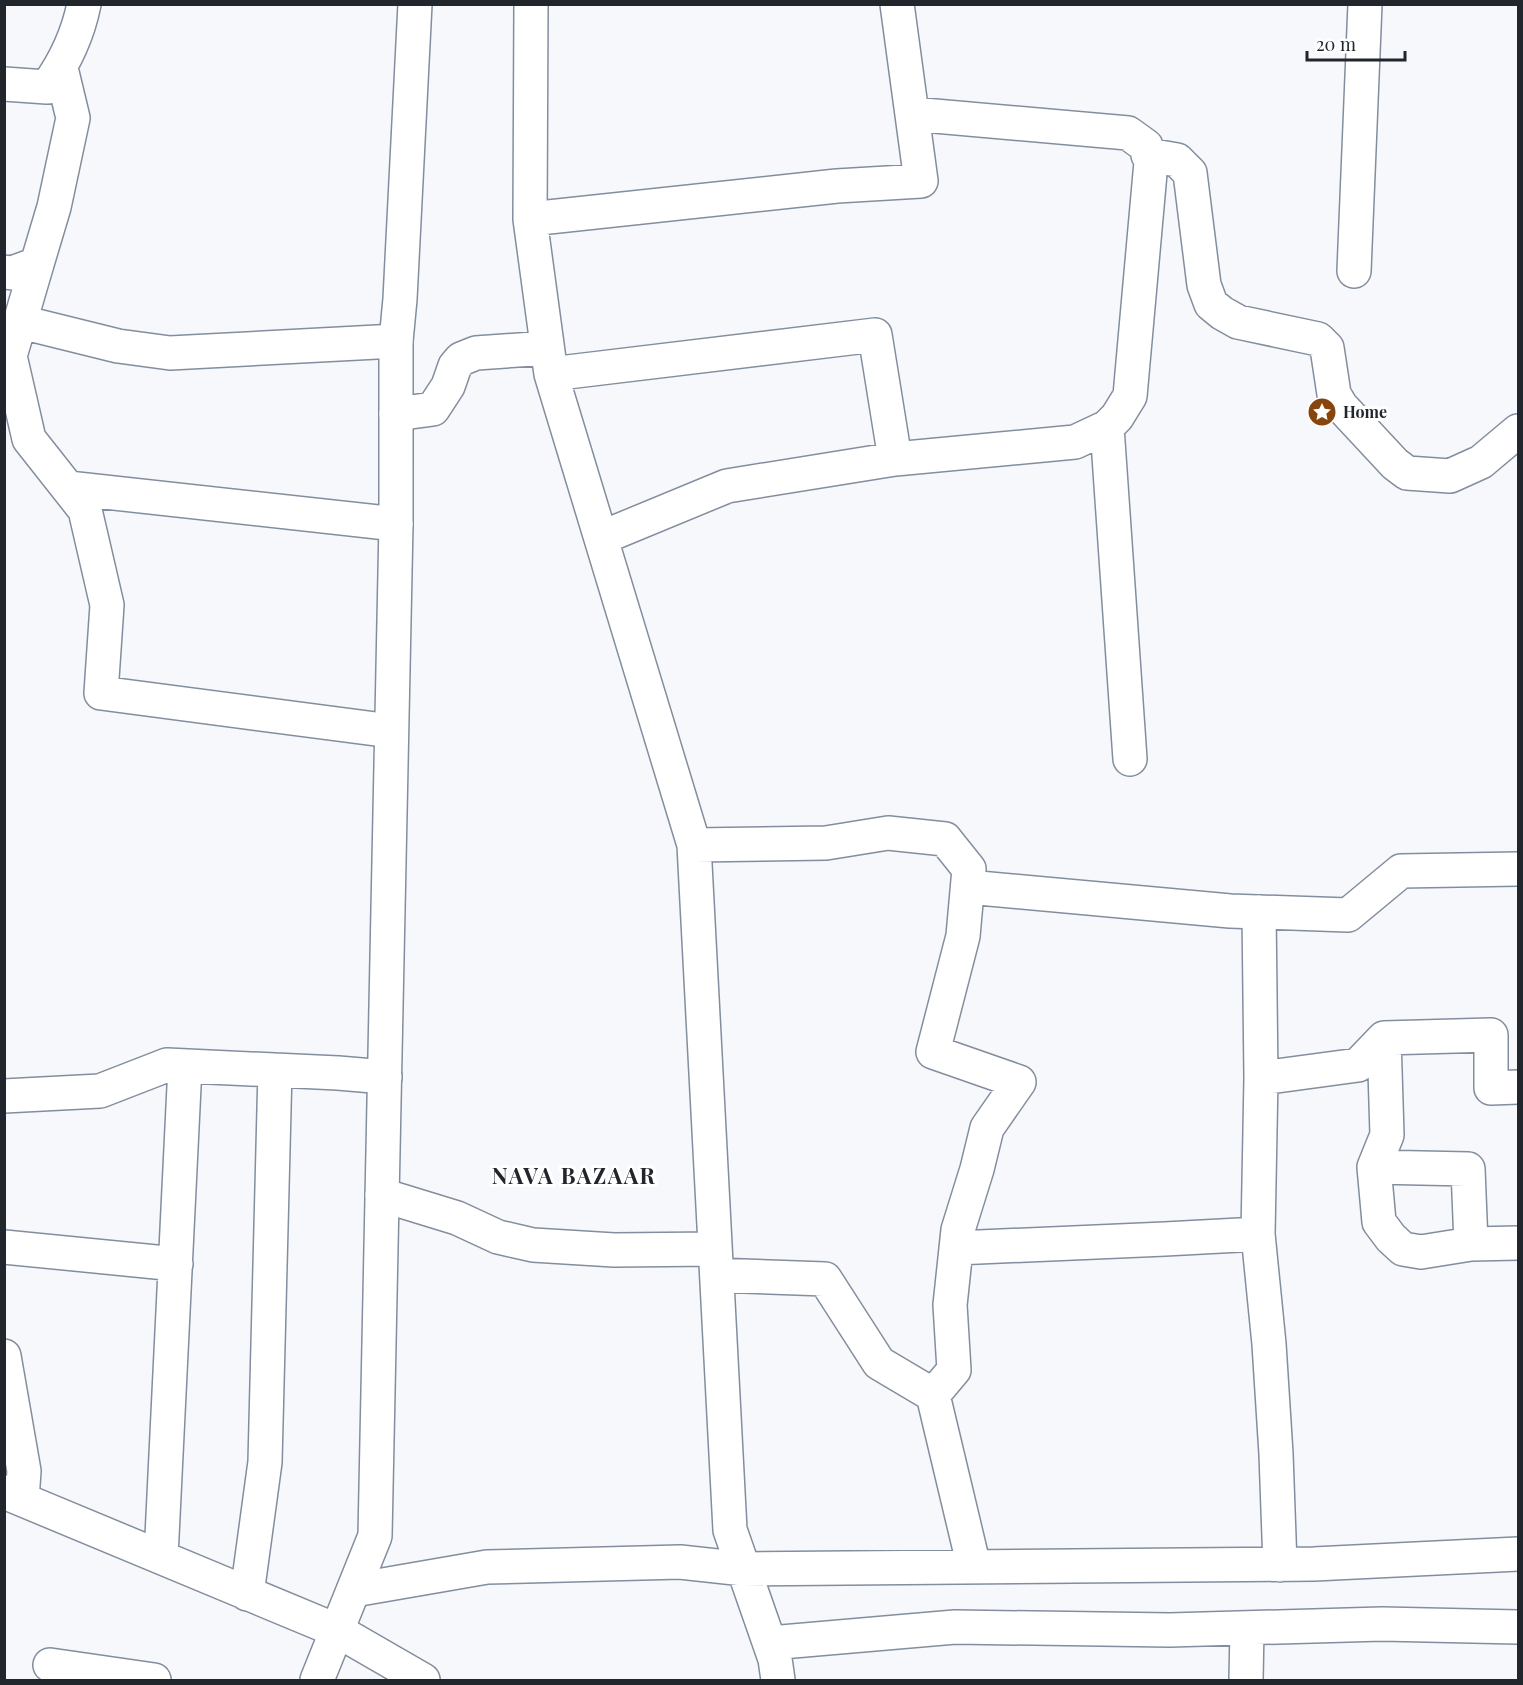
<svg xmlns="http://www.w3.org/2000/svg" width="1523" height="1685" font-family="'Playfair Display',serif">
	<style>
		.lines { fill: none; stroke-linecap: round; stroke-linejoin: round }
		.minor-casing { stroke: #828e9e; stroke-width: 36 }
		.tertiary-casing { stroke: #828e9e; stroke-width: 36 }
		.minor { stroke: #fff; stroke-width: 33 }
		.tertiary { stroke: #fff; stroke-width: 33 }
		.labels { text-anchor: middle; stroke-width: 6; stroke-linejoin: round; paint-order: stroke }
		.poi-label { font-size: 16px; font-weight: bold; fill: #21252c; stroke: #fff; text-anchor: start }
		.district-label { font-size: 22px; font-weight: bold; letter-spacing: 1.5px; fill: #21252c; stroke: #fff }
	</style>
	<rect width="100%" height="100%" fill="#f6f8fc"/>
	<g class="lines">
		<!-- minor casing -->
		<g class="minor-casing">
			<path id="minor" d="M531 4 530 219 551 374 694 845 730 1530 775 1659 778 1680
				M4 84 47 87C65 62 78 34 84 4
				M1148 155 1177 160 1190 173 1204 285 1211 304 1222 313 1238 322 1318 339 1327 348 1334 394 1341 406 1395 464 1407 473 1450 476 1481 462 1518 431
				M530 219 837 186 921 181 897 4
				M37 264 10 356 29 439 85 510 107 605 101 693 391 731
				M1354 271 1365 4
				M4 272 12 273 37 264 54 207 73 118 61 68
				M21 322 118 346 170 353 396 341
				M551 374 875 335 895 459 727 486 601 538
				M396 414 433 409 448 386 455 366 461 359 476 353 547 348
				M1107 427 1130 759
				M895 459 1075 442 1107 427 1117 417 1130 396 1151 162 1146 146 1128 133 912 114
				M68 488 396 524
				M694 845 826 843 888 833 945 839 969 869 963 936 933 1052 1019 1082 987 1128 977 1169 958 1230 950 1305 954 1370 933 1395
				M968 887 1230 911 1348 915 1401 871 1518 869
				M1384 1038 1491 1035V1088L1518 1087
				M1261 1078 1358 1065 1384 1038 1387 1135 1374 1167 1468 1169 1471 1244 1518 1243
				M4 1096 100 1091 167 1065 338 1073 385 1077
				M1374 1167 1379 1222 1391 1238 1403 1249 1421 1252 1471 1244
				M382 1195 457 1218 498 1237 533 1245 614 1250 715 1249
				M1258 1234 1261 1078 1259 912
				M4 1247 176 1264
				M956 1248 1165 1239 1258 1234 1269 1344 1276 1454 1280 1565
				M717 1275 825 1279 879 1363 933 1395 974 1567
				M4 1356 24 1471 22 1499
				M4 1492 338 1631 423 1680
				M161 1557 185 1066
				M354 1590 487 1567 680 1562 744 1569 1314 1564 1518 1554
				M247 1594 265 1462 275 1070
				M770 1643 955 1627 1170 1630 1382 1624 1518 1627
				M50 1665 154 1680
				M1246 1680 1247 1628"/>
		</g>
		<!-- tertiary casing -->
		<g class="tertiary-casing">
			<path id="tertiary" d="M317 1680 375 1536 396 524V341L400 299 415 4"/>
		</g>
		<!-- minor -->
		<use href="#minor" class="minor"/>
		<!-- tertiary -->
		<use href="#tertiary" class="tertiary"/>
	</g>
	<!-- icons -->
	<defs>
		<g id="sight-disc" transform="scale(1.5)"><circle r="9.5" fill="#85450c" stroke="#fff"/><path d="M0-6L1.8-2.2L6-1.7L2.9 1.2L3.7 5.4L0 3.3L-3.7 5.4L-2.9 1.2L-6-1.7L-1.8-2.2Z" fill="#fff"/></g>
	</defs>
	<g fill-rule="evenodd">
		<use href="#sight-disc" x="1322" y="412"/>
	</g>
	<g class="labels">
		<!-- poi labels -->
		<g class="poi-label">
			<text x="1343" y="418">Home</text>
		</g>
		<!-- district labels -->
		<g class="district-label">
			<text x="574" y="1184">NAVA BAZAAR</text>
		</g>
	</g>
	<!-- border -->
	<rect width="1523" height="1685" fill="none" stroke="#21252c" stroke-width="12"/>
	<!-- scale -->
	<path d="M1307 51v9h98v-9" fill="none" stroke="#21252c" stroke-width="3"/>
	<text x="1316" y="51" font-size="18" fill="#21252c" stroke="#ffffff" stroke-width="4.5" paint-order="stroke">20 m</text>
</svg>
